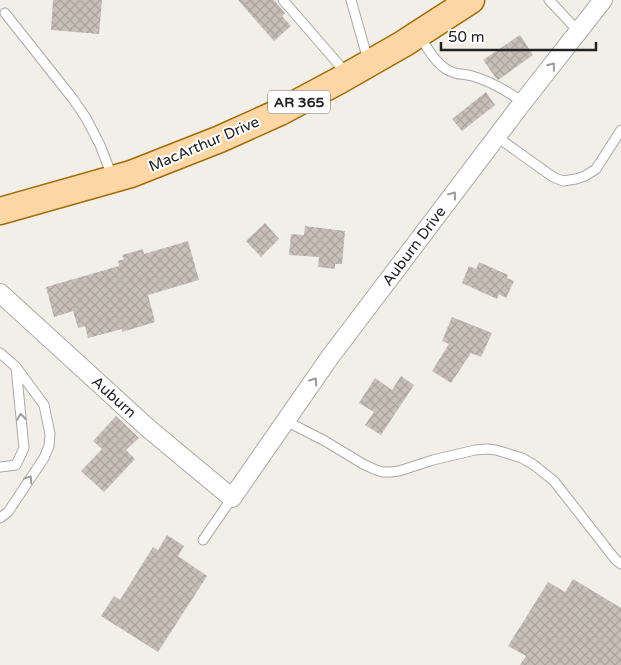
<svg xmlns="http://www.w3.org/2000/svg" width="621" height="665" font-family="'Varela Round',sans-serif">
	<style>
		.building { fill: url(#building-cross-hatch) }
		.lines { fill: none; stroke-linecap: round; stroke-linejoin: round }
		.lane-casing { stroke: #a9a9a9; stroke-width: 11 }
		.street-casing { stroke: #a9a9a9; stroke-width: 20 }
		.primary-casing { stroke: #a06b00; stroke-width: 29 }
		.lane { stroke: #fff; stroke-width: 9 }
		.street { stroke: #fff; stroke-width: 18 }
		.primary { stroke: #fcd6a4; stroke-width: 26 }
		.oneway { stroke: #9c9c9c }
		.labels { text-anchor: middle; stroke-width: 4; stroke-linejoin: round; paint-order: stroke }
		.shield { fill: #fff; stroke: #646464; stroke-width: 1 }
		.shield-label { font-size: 14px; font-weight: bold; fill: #222 }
		.street-label { font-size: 15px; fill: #222; stroke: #fff }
	</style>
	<defs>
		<pattern id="building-cross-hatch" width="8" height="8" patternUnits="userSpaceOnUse" patternTransform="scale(1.25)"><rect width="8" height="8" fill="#c7bfb8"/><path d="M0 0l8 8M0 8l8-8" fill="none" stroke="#aba49e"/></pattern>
	</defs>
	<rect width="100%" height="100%" fill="#f2efe9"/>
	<!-- building -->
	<path class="building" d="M53 0H102L99 34 51 30Z
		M238 0H274L285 13 282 16 291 26 274 41Z
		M520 35 533 55 498 80 496 78 483 60Z
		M486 92 495 105 462 131 452 119Z
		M265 223 279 239 261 257 246 241Z
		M305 226 345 231 342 264H335V269L318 267 319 257 289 255 291 234 304 235Z
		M188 241 199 280 148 295 155 322 122 332V329L88 338 85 326 78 328 73 311 54 317 46 287 119 266 118 261 124 259 122 255 143 249 144 254Z
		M479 262 508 275 507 278 514 281 506 298 499 294 497 299 462 283 469 266 476 269Z
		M452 317 492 333 481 357 471 353 451 383 432 371 449 344 442 341Z
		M401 376 414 385 381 435 365 425 374 412 359 403 375 378 392 390Z
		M116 416 139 438 126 450 135 459 104 492 81 471 102 449 93 441Z
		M167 535 184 546 178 556 207 576 158 652 101 616 114 596 120 600 153 547 158 550Z
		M573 579 621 608V665H520L526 656 508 646 548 582 565 592Z"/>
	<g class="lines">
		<!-- lane casing -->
		<g class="lane-casing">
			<path id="lane" d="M283 0 347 74
				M351 0 368 60
				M549 0 579 32
				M5 13 73 99 86 118 100 145 112 176
				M420 36C427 48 435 62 446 69 457 76 462 73 472 76 491 81 507 91 523 102
				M497 137 553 177 563 181 576 179 585 176 596 169 621 130
				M0 353 16 367 44 405 50 434 49 446 44 458 8 512 0 518
				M286 421 325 441 363 464 376 470 383 472H391L399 471 433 460 475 450 487 449 496 450 522 458 534 465 554 481 615 559 621 564
				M0 467 16 465 24 448 16 367
				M203 540 232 498"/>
		</g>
		<!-- street casing -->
		<g class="street-casing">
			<path id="street" d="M0 293 149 429 232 498 330 357 523 102 603 0"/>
		</g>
		<!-- primary casing -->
		<g class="primary-casing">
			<path id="primary" d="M0 211 131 174 220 139 280 112 340 80 403 44 471 0"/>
		</g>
		<!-- lane -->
		<use href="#lane" class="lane"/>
		<!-- street -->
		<use href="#street" class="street"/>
		<!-- primary -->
		<use href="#primary" class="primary"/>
	</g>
	<!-- one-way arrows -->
	<defs><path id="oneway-chevron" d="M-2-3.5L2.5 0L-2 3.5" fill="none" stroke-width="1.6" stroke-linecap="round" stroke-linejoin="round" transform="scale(1.25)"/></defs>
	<g class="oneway">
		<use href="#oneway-chevron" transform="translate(552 66) rotate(-51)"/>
		<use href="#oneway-chevron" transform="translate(453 195) rotate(-53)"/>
		<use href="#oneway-chevron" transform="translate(314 381) rotate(-55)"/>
		<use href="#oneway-chevron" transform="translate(21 417) rotate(-96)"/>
		<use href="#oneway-chevron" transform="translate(29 479) rotate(-56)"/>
	</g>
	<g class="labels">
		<!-- shield labels -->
		<rect class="shield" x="268" y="90.5" width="62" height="23" rx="4"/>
		<g class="shield-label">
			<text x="299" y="107">AR 365</text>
		</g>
		<!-- street labels -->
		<g class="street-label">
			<text transform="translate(204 144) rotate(-23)" y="5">MacArthur Drive</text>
			<text transform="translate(414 246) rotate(-53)" y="5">Auburn Drive</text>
			<text transform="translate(114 397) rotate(42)" y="5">Auburn</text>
		</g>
	</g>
	<!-- scale -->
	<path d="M441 42v8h155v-8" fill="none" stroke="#222222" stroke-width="2.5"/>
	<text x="448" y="42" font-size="15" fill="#222222" stroke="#ffffff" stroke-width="4" paint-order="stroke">50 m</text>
</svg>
